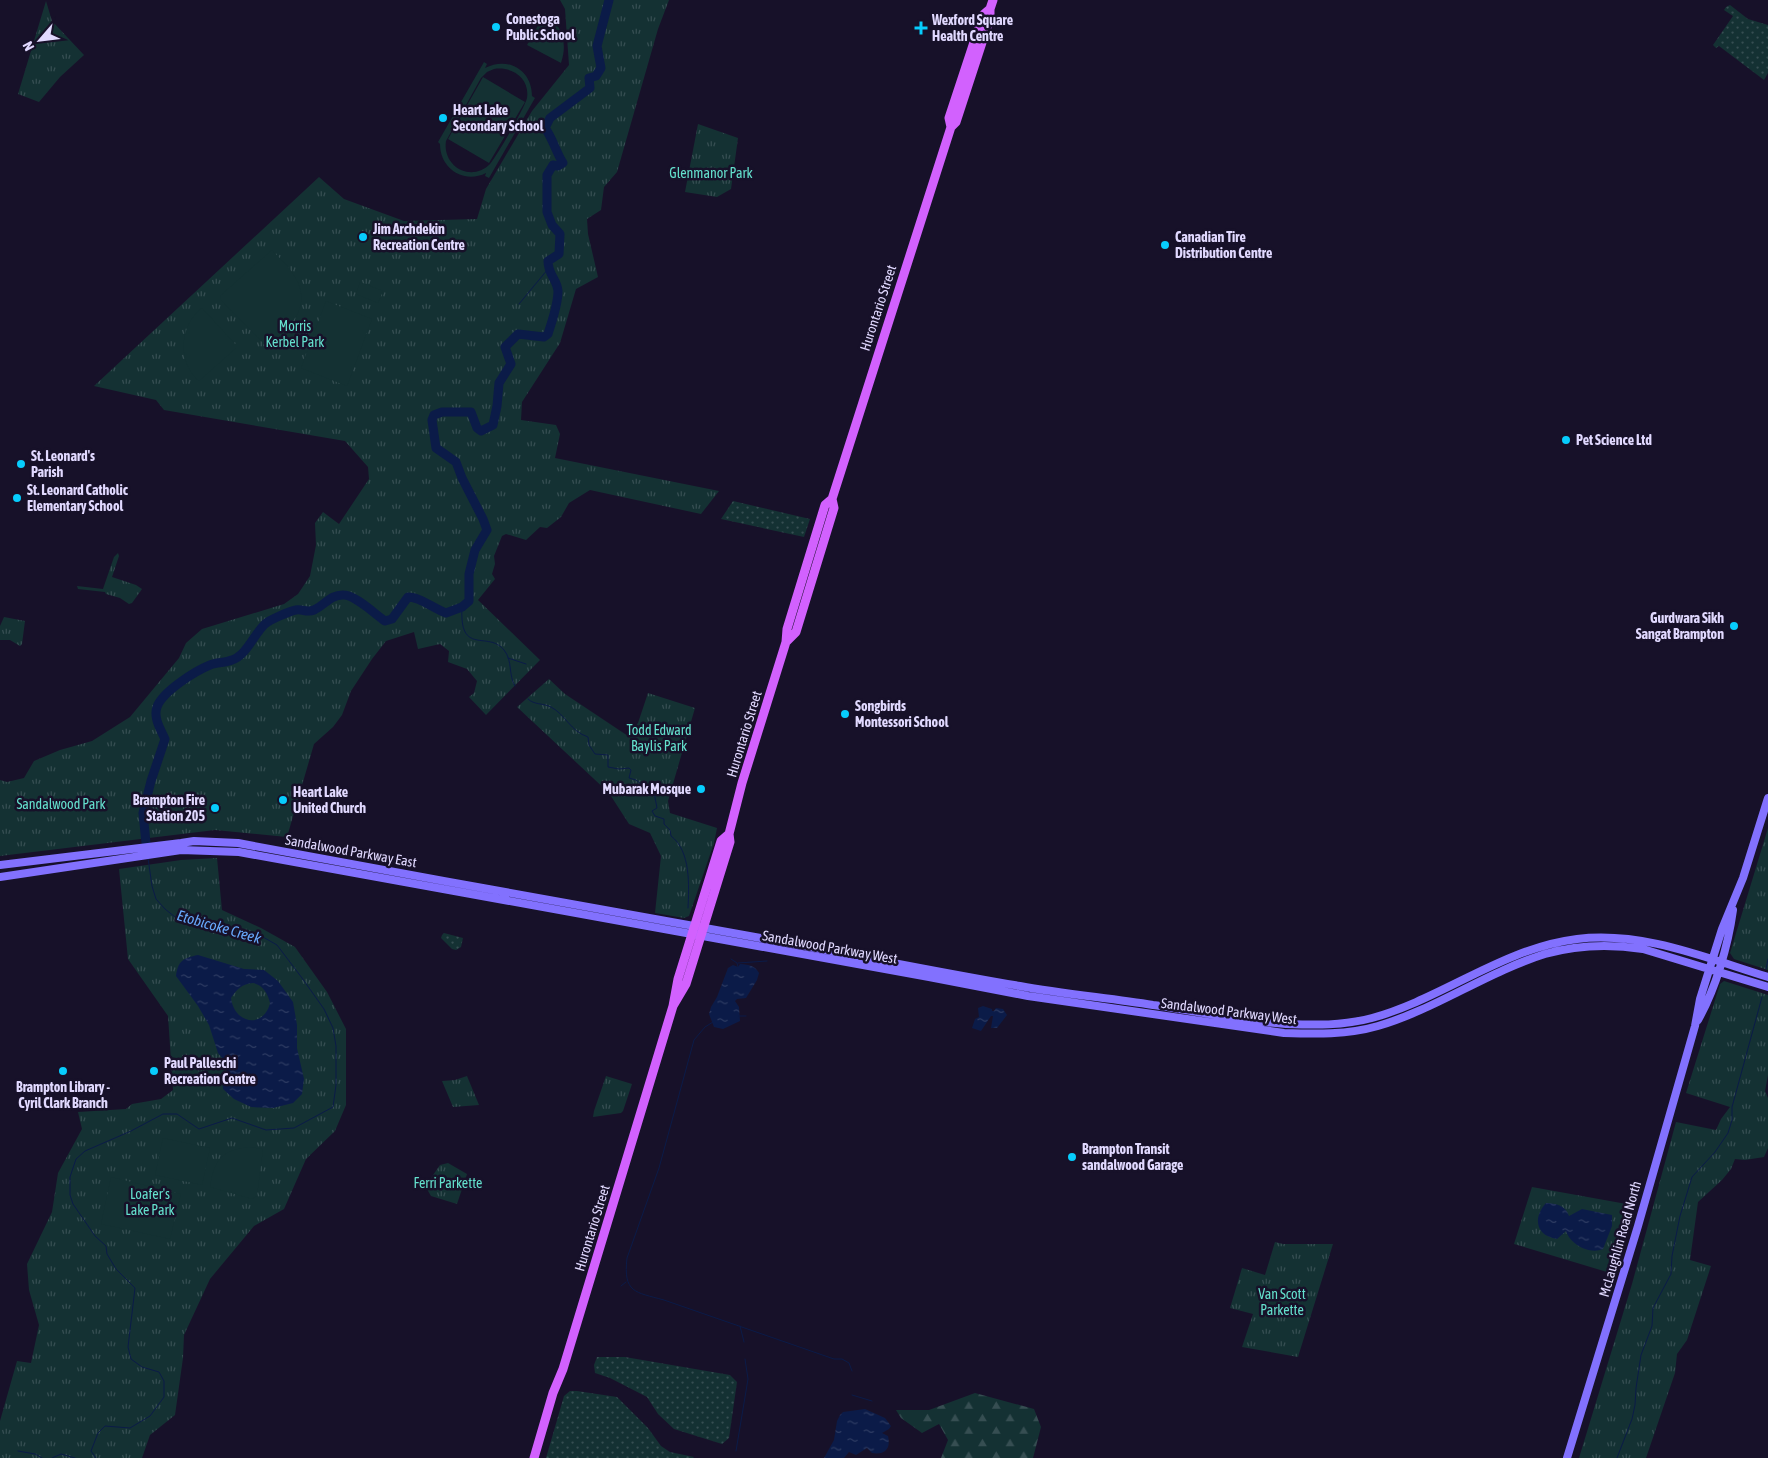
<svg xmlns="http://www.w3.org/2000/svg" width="1768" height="1458" font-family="'Asap Condensed',sans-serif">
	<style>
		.grass { fill: url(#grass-dots) }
		.forest { fill: url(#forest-firs) }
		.park { fill: url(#park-tufts) }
		.pitch { fill: #143133; fill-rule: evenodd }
		.water { fill: url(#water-ripples); fill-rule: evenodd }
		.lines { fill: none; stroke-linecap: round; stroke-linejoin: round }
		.stream { stroke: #0b1b48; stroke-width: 1 }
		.river { stroke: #0b1b48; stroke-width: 9 }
		.secondary { stroke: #8271fe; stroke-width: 8 }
		.primary { stroke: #d261fe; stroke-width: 9 }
		.poi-dot { fill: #07cdfd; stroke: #171129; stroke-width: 2 }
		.labels { text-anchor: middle; stroke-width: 5; stroke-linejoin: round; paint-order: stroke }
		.poi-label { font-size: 14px; font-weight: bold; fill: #e1d9ff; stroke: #171129; text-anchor: start }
		.park-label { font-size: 14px; fill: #64e0cd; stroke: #171129 }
		.street-label { font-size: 14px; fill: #e1d9ff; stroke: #171129 }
		.water-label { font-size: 15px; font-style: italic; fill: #68aafe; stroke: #171129 }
	</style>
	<defs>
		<pattern id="grass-dots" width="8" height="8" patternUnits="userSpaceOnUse" patternTransform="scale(1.25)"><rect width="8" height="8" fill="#143133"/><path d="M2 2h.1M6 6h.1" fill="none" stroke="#364e52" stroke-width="1.8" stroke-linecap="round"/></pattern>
		<pattern id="forest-firs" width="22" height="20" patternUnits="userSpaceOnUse" patternTransform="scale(1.25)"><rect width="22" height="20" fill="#143133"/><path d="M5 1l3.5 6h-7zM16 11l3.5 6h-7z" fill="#364e52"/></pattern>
		<pattern id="park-tufts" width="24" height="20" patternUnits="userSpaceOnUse" patternTransform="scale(1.25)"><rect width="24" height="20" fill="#143133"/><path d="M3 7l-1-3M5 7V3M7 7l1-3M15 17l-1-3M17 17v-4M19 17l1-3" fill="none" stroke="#364e52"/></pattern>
		<pattern id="water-ripples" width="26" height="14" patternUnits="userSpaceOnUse" patternTransform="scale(1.25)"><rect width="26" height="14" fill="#0b1b48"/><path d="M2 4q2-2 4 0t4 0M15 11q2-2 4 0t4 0" fill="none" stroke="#2e3c63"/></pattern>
	</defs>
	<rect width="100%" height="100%" fill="#171129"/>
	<!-- grass -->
	<path class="grass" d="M1730 5 1748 19 1768 25V73L1764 80 1719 46 1716 48 1713 45 1733 16 1724 10 1726 7Z
		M733 501 810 519 804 537 721 519Z
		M444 933 463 938 461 947 456 950 452 949 441 938 442 935Z
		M597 1357H625L730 1375 737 1382 729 1438 722 1444 674 1429 658 1414 647 1397 610 1378 595 1373 594 1365Z
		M570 1391H577L617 1397 648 1428 661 1446 670 1452 694 1457 693 1458H546L564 1396Z"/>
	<!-- forest -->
	<path class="forest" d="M975 1393 1034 1409 1041 1427 1033 1458H941L948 1440 939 1424 922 1433 901 1418 896 1410H929Z"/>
	<!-- park -->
	<path class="park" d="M560 0H669L658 29 617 172 604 187 601 210 587 219 588 234 598 277 576 289 560 343 522 402 521 420 556 425 560 434 555 458 719 491 701 514 590 490 569 503 561 517 547 528 540 527 526 540 506 534 502 536 494 556 495 564 492 574 495 579 478 600 540 660 486 715 469 697 474 693 477 681 467 669 448 662 449 651 440 644 418 649 414 632 386 641 372 659 351 691 342 715 333 727 314 744 287 837 215 830 0 856V780L7 782 24 778 34 761 60 750 92 741 130 717 179 658 186 643 202 629 284 604 298 594 310 576 316 545 315 523 323 512 339 524 369 479 368 467 345 441 164 410 156 400 94 386 319 177 344 199 404 221 477 219 486 189 532 111 569 65 565 9Z
		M46 1 52 21 84 55 60 77 39 102 18 94Z
		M698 124 738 138 731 189 717 197 685 192Z
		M118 553 119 556 112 577 136 585 142 589 132 603 129 604 120 598 106 594 105 592 78 589 77 586 103 589 114 557Z
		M4 617 25 621 22 644 20 646 10 640H0V626Z
		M549 679 565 694 628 736 638 723 648 693 695 708 668 801 670 813 717 828 714 843 689 916 684 918 655 913 661 856 650 833 629 824 609 793 517 707Z
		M1768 828V970L1734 959 1730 953Z
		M217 858 222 910 261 928 295 947 327 992 346 1029V1105L335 1131 306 1159 284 1209 254 1226 210 1279 184 1335 183 1358 175 1415 150 1435 142 1458H0V1421L17 1361 31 1363 39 1325 29 1290 27 1264 52 1212 58 1173 82 1129 78 1112 126 1109 132 1104 161 1099 173 1090 168 1016 128 959 119 869 181 860Z
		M1724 981 1768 995V1075L1765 1091 1768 1098V1148L1764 1157 1745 1160 1735 1159 1731 1169 1722 1180 1698 1202 1690 1260 1711 1266 1687 1340 1677 1354 1675 1373 1646 1458H1579L1632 1284 1676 1122 1716 1130 1721 1119 1730 1107 1686 1093 1720 984Z
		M467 1076 479 1105 453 1107 442 1081 455 1080Z
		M606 1076 632 1084 623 1111 621 1113 593 1117 594 1111Z
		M448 1163 467 1174 457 1204 431 1196 424 1184 431 1178 440 1165Z
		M1532 1187 1632 1205 1611 1271 1607 1272 1514 1244Z
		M1275 1242 1283 1244H1333L1298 1357 1242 1347 1253 1314 1230 1308 1242 1268 1265 1275Z"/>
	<!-- pitch -->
	<path class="pitch" d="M545 13C562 25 568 43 561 63L527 45Z
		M484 62 487 64 485 68C508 56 532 70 532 96L535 98 489 178 485 176 486 173C464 184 440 169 440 144L438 142ZM494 69C512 66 530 78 527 98 525 107 497 156 490 164 471 183 442 166 446 141L481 78 487 72Z
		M483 77 525 102 489 163 448 139Z
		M272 250C279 258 288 265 293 274 315 306 289 327 268 348L220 299 221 295Z
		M360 282 383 291 378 303 356 294Z
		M326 301 372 319 347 386 301 368Z
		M202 308 236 345V348L199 381C177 362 179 326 202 308Z
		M163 1138 210 1148 202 1185 155 1175Z
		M249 1147 263 1149 257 1196 252 1199 210 1187C214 1160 222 1150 249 1147Z
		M111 1177 181 1194 170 1239 101 1224Z"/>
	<!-- water -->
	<path class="water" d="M198 955 244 969 264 970 278 981 293 1002 297 1025V1048L304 1079 302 1094 293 1103 273 1108 251 1107 234 1099 223 1089 222 1079 227 1070 223 1059 218 1053 209 1025 198 1006 176 976C178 961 183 958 198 955ZM253 983C263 985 268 994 270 1003 264 1029 234 1024 231 998 237 989 242 984 253 983Z
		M740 964C750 965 754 965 759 973L757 980 746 998 737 999 735 1001 739 1007 740 1021 723 1029 714 1027 709 1014 711 1007 717 997 728 968 733 965 738 967Z
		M983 1006 992 1009V1011H994L996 1008 1003 1009 1007 1015 997 1028H991L993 1016H991L981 1031 972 1028 975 1019 979 1017 978 1008Z
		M1546 1203C1556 1203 1566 1206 1569 1216L1582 1209 1612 1215V1226L1603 1249C1589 1255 1570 1244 1566 1231L1557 1239C1535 1236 1533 1217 1546 1203Z
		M865 1409 885 1418 891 1426 889 1429 882 1433 888 1436C891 1449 885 1455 872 1453L867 1448 856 1455 849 1452 844 1458H824L834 1440 837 1421 840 1415 843 1412Z"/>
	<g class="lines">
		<!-- stream -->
		<path class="stream" d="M519 304 548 269
			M462 607C459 657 488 630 504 650 513 661 508 675 515 686
			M508 658 526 664
			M528 699C534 705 543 703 551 707 566 715 570 731 588 737L589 745 595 754 608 755V767L619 769 629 768 631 770 629 778 636 780 646 788 653 787 657 808 652 811 655 816 664 819V824L670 830 671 836C691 851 689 886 688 908
			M731 959 737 963 738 967
			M738 963 767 961
			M1766 969 1768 959
			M739 1016H746
			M713 1022 705 1027 694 1040 659 1168 627 1258C623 1293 635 1292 664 1300L834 1359H842L849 1363 852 1371
			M621 1286 626 1282
			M740 1326 744 1342
			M852 1395 872 1401
			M18 1451 35 1454 42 1458
			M736 1451 748 1379 745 1359
			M52 1458 61 1454 75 1458
			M96 1458 91 1451 98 1433 105 1426 130 1428 150 1416 164 1397V1381L159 1372 142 1367 131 1359 128 1347 135 1288 116 1269 107 1254 106 1246 95 1236 73 1204 70 1195V1177L76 1159 85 1151 131 1131 163 1114H177L199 1129 232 1118 266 1130 294 1128 333 1107 336 1085V1046L333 1028 324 1009 302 978 277 945 263 937 221 930 175 917 165 909 156 899 152 886 148 858
			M1617 1458 1632 1419 1635 1405 1636 1388 1641 1355 1652 1326 1653 1308 1671 1274 1672 1256 1680 1216 1692 1177 1715 1152 1728 1133 1732 1120V1107L1762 997"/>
		<!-- river -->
		<path class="river" d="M146 843 143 813 151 781 165 739C161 730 153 718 157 707 162 692 195 671 210 665 217 662 225 663 232 660 247 655 254 634 265 624 269 620 290 611 296 610 303 609 307 613 314 610 325 605 331 594 344 595 355 595 375 614 385 621L392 619 408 597C420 597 433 608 446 613L462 607 469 601V574L475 550 487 530 483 519 462 478 456 462 436 448 432 420 434 415 442 412H471L477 428 481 431 493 425 497 406 499 383 511 364 505 347 518 334 544 337 548 334C552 321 558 305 558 291 557 279 548 275 548 261L559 254 560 234 552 225 547 212V175L553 165 558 166 563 163C556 152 553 139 545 128L550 118 590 88 589 78 596 76 601 68 597 46 609 0"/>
		<!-- secondary -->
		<path class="secondary" d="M0 865 181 843 194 841 238 843C421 878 605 909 788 943 865 957 943 973 1020 986 1064 994 1109 998 1153 1005 1197 1011 1241 1021 1286 1024 1314 1025 1343 1026 1372 1018 1442 999 1503 948 1577 939 1643 931 1706 958 1768 977
			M0 877 181 850 239 852 929 977 1028 996 1284 1033C1315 1034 1347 1035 1378 1026 1436 1009 1487 972 1545 954 1577 945 1610 944 1643 949L1768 987
			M1698 1020C1716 988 1728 946 1733 910
			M1567 1458 1638 1226 1695 1026 1700 999 1722 929 1743 878 1768 798"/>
		<!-- primary -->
		<path class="primary" d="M951 127 956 122 990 18V9L993 0
			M786 642 796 632 834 508 832 499
			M673 1006 686 984 730 842 729 834 742 783 786 642 787 629 825 505 832 499 951 127 949 118 983 15 990 9
			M534 1458 553 1393 563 1369 673 1006 678 979 721 841 729 834"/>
	</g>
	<!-- markers -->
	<g class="poi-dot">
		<circle cx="496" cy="27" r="5"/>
		<path d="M918.5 20.5h5v5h5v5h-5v5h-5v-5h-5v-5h5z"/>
		<circle cx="443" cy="118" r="5"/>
		<circle cx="363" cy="237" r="5"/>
		<circle cx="1165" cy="245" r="5"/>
		<circle cx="1566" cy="440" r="5"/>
		<circle cx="21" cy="464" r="5"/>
		<circle cx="17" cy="498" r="5"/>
		<circle cx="1734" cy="626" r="5"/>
		<circle cx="845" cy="714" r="5"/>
		<circle cx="701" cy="789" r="5"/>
		<circle cx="283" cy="800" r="5"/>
		<circle cx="215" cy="808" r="5"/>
		<circle cx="63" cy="1071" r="5"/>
		<circle cx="154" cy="1071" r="5"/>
		<circle cx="1072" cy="1157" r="5"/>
	</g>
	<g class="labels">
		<!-- poi labels -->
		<g class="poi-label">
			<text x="506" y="24">Conestoga<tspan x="506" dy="16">Public School</tspan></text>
			<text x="932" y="25">Wexford Square<tspan x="932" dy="16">Health Centre</tspan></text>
			<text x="453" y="115">Heart Lake<tspan x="453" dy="16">Secondary School</tspan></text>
			<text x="373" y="234">Jim Archdekin<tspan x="373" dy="16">Recreation Centre</tspan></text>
			<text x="1175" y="242">Canadian Tire<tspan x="1175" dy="16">Distribution Centre</tspan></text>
			<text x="1576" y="445">Pet Science Ltd</text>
			<text x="31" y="461">St. Leonard's<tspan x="31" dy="16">Parish</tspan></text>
			<text x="27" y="495">St. Leonard Catholic<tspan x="27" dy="16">Elementary School</tspan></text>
			<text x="1724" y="623" text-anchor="end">Gurdwara Sikh<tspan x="1724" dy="16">Sangat Brampton</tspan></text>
			<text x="855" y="711">Songbirds<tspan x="855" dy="16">Montessori School</tspan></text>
			<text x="691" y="794" text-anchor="end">Mubarak Mosque</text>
			<text x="293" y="797">Heart Lake<tspan x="293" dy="16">United Church</tspan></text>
			<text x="205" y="805" text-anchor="end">Brampton Fire<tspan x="205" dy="16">Station 205</tspan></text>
			<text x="164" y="1068">Paul Palleschi<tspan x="164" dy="16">Recreation Centre</tspan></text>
			<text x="63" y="1092" text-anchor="middle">Brampton Library -<tspan x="63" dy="16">Cyril Clark Branch</tspan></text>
			<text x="1082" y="1154">Brampton Transit<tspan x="1082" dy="16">sandalwood Garage</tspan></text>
		</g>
		<!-- park labels -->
		<g class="park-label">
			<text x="711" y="178">Glenmanor Park</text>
			<text x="295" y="331">Morris<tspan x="295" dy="16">Kerbel Park</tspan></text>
			<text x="659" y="735">Todd Edward<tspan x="659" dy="16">Baylis Park</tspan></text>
			<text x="61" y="809">Sandalwood Park</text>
			<text x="448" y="1188">Ferri Parkette</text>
			<text x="150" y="1199">Loafer's<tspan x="150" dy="16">Lake Park</tspan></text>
			<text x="1282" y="1299">Van Scott<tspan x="1282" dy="16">Parkette</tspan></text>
		</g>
		<!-- street labels -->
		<g class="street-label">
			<text transform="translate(878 308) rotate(-72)" y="5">Hurontario Street</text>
			<text transform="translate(744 734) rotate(-73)" y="5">Hurontario Street</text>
			<text transform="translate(351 851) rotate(10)" y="5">Sandalwood Parkway East</text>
			<text transform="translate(830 947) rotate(10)" y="5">Sandalwood Parkway West</text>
			<text transform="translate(1229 1011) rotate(7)" y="5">Sandalwood Parkway West</text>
			<text transform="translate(592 1228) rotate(-73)" y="5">Hurontario Street</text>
			<text transform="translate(1620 1239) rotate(-74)" y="5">McLaughlin Road North</text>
		</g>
		<!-- water labels -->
		<g class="water-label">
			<text transform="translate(219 927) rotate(16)" y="5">Etobicoke Creek</text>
		</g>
	</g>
	<!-- north arrow -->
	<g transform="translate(40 40) rotate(242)" stroke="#171129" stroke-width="4" paint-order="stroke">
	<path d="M0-4L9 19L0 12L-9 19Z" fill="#e1d9ff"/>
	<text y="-8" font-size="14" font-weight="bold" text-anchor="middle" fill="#e1d9ff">N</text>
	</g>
</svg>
